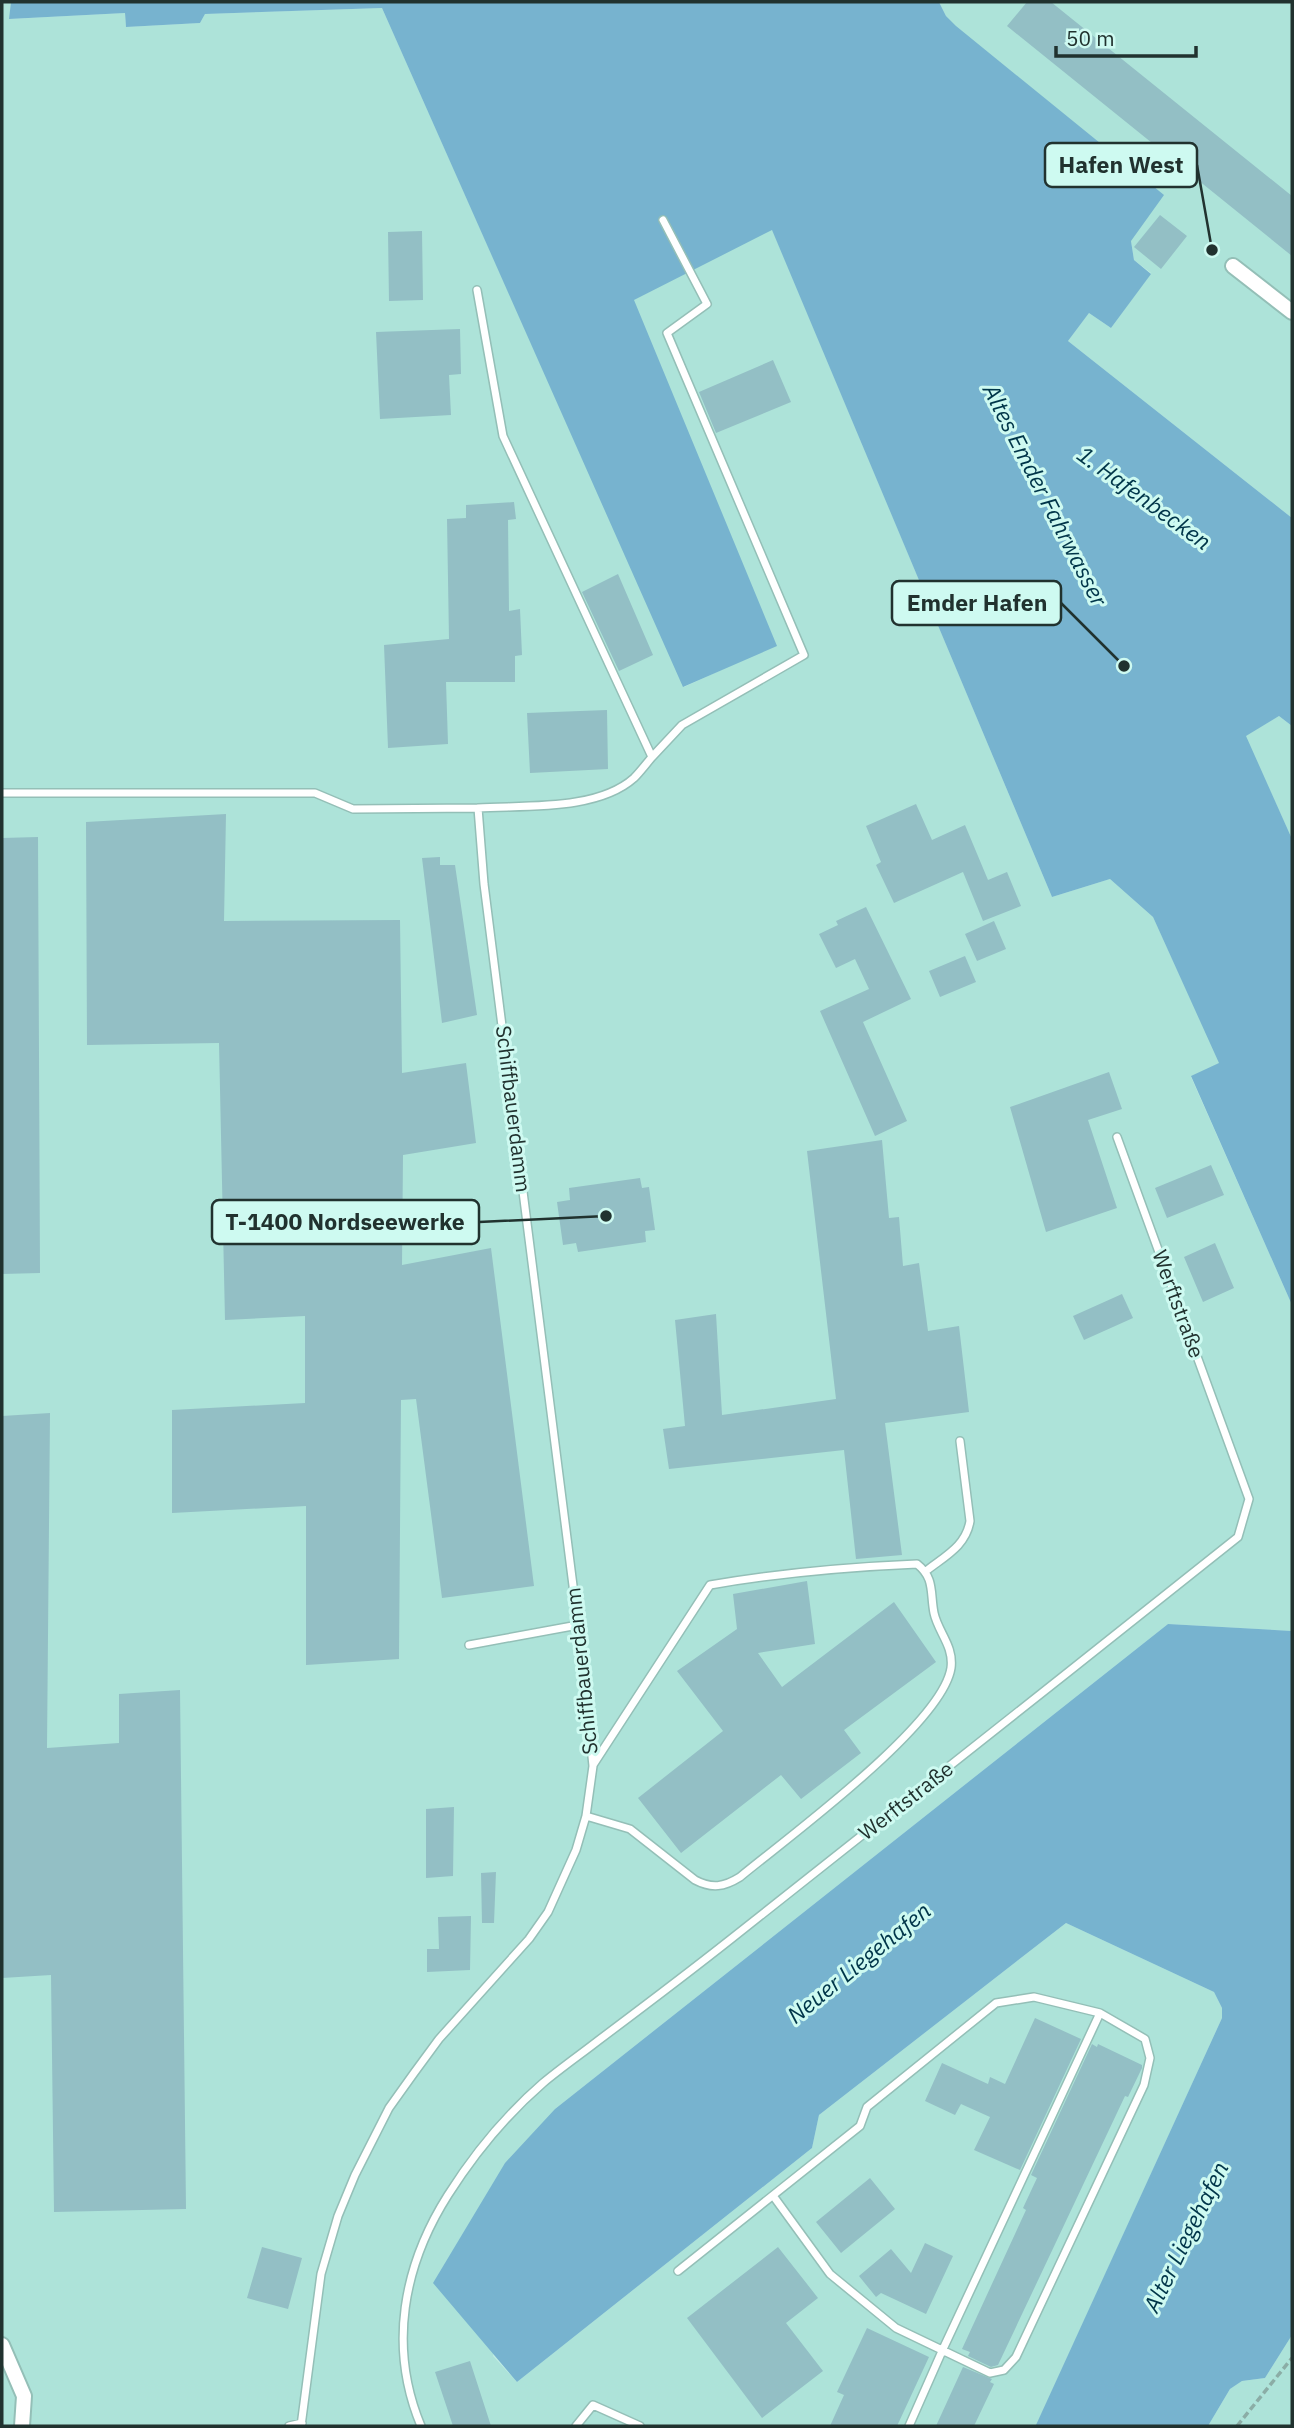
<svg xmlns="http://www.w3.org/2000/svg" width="1294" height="2428" font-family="'IBM Plex Sans',sans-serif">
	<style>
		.built { fill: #ade3d9 }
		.water { fill: #77b3cf }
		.building { fill: #93bfc5 }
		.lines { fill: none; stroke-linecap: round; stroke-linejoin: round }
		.service-casing { stroke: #94bfb7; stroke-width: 10 }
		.minor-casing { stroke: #94bfb7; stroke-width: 18 }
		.path { stroke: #8bada6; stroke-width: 3.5; stroke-dasharray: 7 3.5; stroke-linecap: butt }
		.service { stroke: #fff; stroke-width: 7 }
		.minor { stroke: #fff; stroke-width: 14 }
		.labels { text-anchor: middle; stroke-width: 6; stroke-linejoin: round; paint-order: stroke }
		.street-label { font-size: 21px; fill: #21322f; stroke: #cefaf1 }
		.water-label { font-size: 23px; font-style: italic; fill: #003549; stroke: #cefaf1 }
		.leader { fill: none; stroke: #21322f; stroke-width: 2.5 }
		.callout-dot { fill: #21322f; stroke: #cefaf1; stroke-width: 2.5 }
		.callout { fill: #cefaf1; stroke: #21322f; stroke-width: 2.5 }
		.callout-label { font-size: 23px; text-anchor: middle; font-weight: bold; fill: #21322f }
	</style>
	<rect width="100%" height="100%" fill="#c1ede4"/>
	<!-- built -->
	<path class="built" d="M3 2H11L10 19 125 13 126 27 200 23 205 14 382 8 684 687 776 645 633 300 772 229 1052 897 1110 879 1153 917 1220 1063 1191 1077 1292 1305V1631L1168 1624 555 2109 493 2356 517 2382 812 2148 819 2115 1066 1923 1214 1992 1222 2008V2018L1037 2424 1040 2426H421L420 2424 417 2426H2Z
		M939 2H1292V518L1068 341 1089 313 1111 328 1151 273 1134 260 1131 241 946 16Z
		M1279 716 1292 726V839L1245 736Z
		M1292 2335V2426H1208L1230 2389 1242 2381 1265 2378Z"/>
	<!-- water -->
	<path class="water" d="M11 2H939L946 16 956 26 1164 195 1131 241 1134 260 1151 274 1111 328 1089 313 1068 341 1292 518V726L1279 716 1246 736 1292 839V1305L1191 1076 1219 1063 1153 917 1110 879 1052 897 772 230 634 300 777 646 683 687 382 8 205 14 200 23 126 27 125 13 9 19Z
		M1168 1624 1292 1631V2335L1265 2378 1242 2381 1230 2389 1208 2426 1036 2425 1222 2018V2008L1214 1992 1066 1923 819 2115 812 2148 517 2382 433 2283 505 2163 555 2109Z"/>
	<!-- building -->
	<path class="building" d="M1027 2H1051L1292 196V256L1007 26Z
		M1160 215 1187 236 1161 269 1134 247Z
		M422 231 423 300 389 301 388 232Z
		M460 329 461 374 449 375 451 415 380 419 376 332Z
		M773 360 791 402 716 433 699 392Z
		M514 502 516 519 508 520 509 611 520 609 522 655 515 656V682H446L448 744 388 748 384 645 449 639 447 519 466 518V505Z
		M618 574 653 655 619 671 582 592Z
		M607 710 608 769 530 773 527 713Z
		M916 804 932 840 965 825 988 880 1007 872 1021 906 983 921 963 872 894 903 876 865 881 862 866 826Z
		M226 814 224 921 400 920 402 1073 466 1063 476 1143 403 1155 402 1265 491 1248 534 1586 442 1598 416 1399 401 1400 399 1659 306 1665V1506L172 1513V1410L305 1403V1316L225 1320 219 1043 87 1045 86 822Z
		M38 837 40 1273 2 1274V838Z
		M440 857V865H455L477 1015 442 1023 422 858Z
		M866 907 911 999 863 1022 907 1121 875 1136 820 1011 869 989 855 959 836 968 819 934 838 925 836 921Z
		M994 921 1006 949 977 961 965 934Z
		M965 956 976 982 940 997 929 971Z
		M1109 1072 1122 1109 1088 1120 1117 1208 1046 1232 1010 1107Z
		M882 1140 889 1218 899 1217 903 1266 919 1263 928 1331 959 1326 969 1412 885 1423 902 1555 856 1559 844 1450 669 1469 663 1429 685 1426 675 1320 716 1314 722 1415 836 1399 807 1151Z
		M1211 1165 1224 1195 1167 1218 1155 1188Z
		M640 1178 642 1188 649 1187 655 1230 645 1231 646 1242 578 1252 576 1243 563 1245 557 1202 570 1200 569 1188Z
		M1215 1243 1234 1288 1203 1302 1184 1257Z
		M1122 1294 1133 1318 1084 1340 1073 1316Z
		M50 1413 47 1748 119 1743V1694L180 1690 186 2209 54 2212 51 1975 2 1978V1416Z
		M807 1581 815 1644 758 1653 782 1687 894 1602 936 1662 844 1730 861 1753 801 1799 781 1775 681 1853 638 1798 723 1731 677 1671 737 1629 733 1594Z
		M454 1807 453 1876 426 1878V1809Z
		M496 1872 494 1923H482L481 1873Z
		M471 1916 470 1970 427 1972V1949H439L438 1917Z
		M1035 2018 1081 2039 1020 2170 974 2150 990 2117 961 2104 955 2115 925 2101 942 2063 988 2084 990 2077 1005 2084Z
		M1092 2044 1097 2047 1098 2044 1142 2065V2068L1128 2097 1125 2096 998 2365 991 2367 968 2356 970 2352 962 2349 1026 2210 1023 2208 1037 2178 1031 2175Z
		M870 2178 895 2209 841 2253 816 2222Z
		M925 2243 953 2256 926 2314 881 2293 876 2297 859 2276 891 2249 911 2273Z
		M262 2247 302 2258 288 2309 247 2298Z
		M778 2247 818 2298 786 2323 823 2371 762 2418 687 2318Z
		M867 2328 929 2357 897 2426H830L844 2395 837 2392Z
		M470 2361 491 2426H453L435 2372Z
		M963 2367 992 2379 990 2382 994 2384 974 2426H936Z"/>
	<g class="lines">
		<!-- service casing -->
		<g class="service-casing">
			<path id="service" d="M652 757 682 725 804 655 667 333 707 304 663 220
				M2 793H315L353 809 478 808
				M926 1571C945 1556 966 1546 970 1521L960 1441
				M469 1645 578 1625
				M586 1816 630 1829 695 1880C712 1889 724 1887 740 1877 787 1838 942 1725 951 1668 954 1646 938 1632 934 1613 930 1593 935 1578 917 1564 847 1567 779 1573 710 1585L593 1765
				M678 2271 860 2126 867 2107 996 2003 1034 1997 1100 2013 1145 2039 1150 2058 1144 2085 1016 2357 1004 2370 990 2373 896 2328 830 2274 774 2197
				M289 2426 302 2423
				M301 2426 321 2274 338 2216 355 2175 389 2108 414 2073 439 2039 529 1939 548 1912 576 1850 586 1816 593 1766 578 1625 484 884 478 808C525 805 597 811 634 778 640 772 646 764 652 757L503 436 477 290
				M421 2426C388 2347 403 2266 448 2195 474 2154 506 2115 543 2083 561 2068 581 2054 599 2040 643 2007 688 1973 731 1939 901 1806 1069 1671 1238 1537L1249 1499 1117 1137
				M576 2426 593 2405 640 2426
				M909 2426 943 2349 1100 2013"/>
		</g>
		<!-- minor casing -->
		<g class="minor-casing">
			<path id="minor" d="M1233 266 1292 312
				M2 2345 24 2396 22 2426"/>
		</g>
		<!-- path -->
		<path class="path" d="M1237 2426 1292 2358"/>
		<!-- service -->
		<use href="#service" class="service"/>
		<!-- minor -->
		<use href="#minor" class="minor"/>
	</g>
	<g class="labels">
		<!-- street labels -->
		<g class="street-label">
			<text transform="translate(513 1109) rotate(83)" y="7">Schiffbauerdamm</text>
			<text transform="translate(1178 1304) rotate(70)" y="7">Werftstraße</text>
			<text transform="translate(582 1671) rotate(-96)" y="7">Schiffbauerdamm</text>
			<text transform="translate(906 1801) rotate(-38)" y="7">Werftstraße</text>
		</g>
		<!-- water labels -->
		<g class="water-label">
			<text transform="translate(1045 495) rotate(63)" y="8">Altes Emder Fahrwasser</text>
			<text transform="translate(1144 498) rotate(36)" y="8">1. Hafenbecken</text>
			<text transform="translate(859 1963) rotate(-39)" y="8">Neuer Liegehafen</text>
			<text transform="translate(1186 2237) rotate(-64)" y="8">Alter Liegehafen</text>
		</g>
	</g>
	<!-- callouts -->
	<path class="leader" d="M1212 250L1197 165M1124 666L1061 603M606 1216L479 1222"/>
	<g class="callout-dot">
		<circle cx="1212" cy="250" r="7"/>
		<circle cx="1124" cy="666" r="7"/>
		<circle cx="606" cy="1216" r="7"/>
	</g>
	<g class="callout">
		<rect x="1045" y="143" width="152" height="44" rx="7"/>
		<rect x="892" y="581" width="169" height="44" rx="7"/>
		<rect x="212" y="1200" width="267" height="44" rx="7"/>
	</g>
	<g class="callout-label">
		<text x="1121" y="173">Hafen West</text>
		<text x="977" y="611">Emder Hafen</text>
		<text x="345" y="1230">T-1400 Nordseewerke</text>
	</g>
	<!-- border -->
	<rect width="1294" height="2428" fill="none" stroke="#21322f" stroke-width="7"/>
	<!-- scale -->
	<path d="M1056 46v10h140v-10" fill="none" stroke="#21322f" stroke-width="3.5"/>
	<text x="1066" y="46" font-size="21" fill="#21322f" stroke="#cefaf1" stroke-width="5" paint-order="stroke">50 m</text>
</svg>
